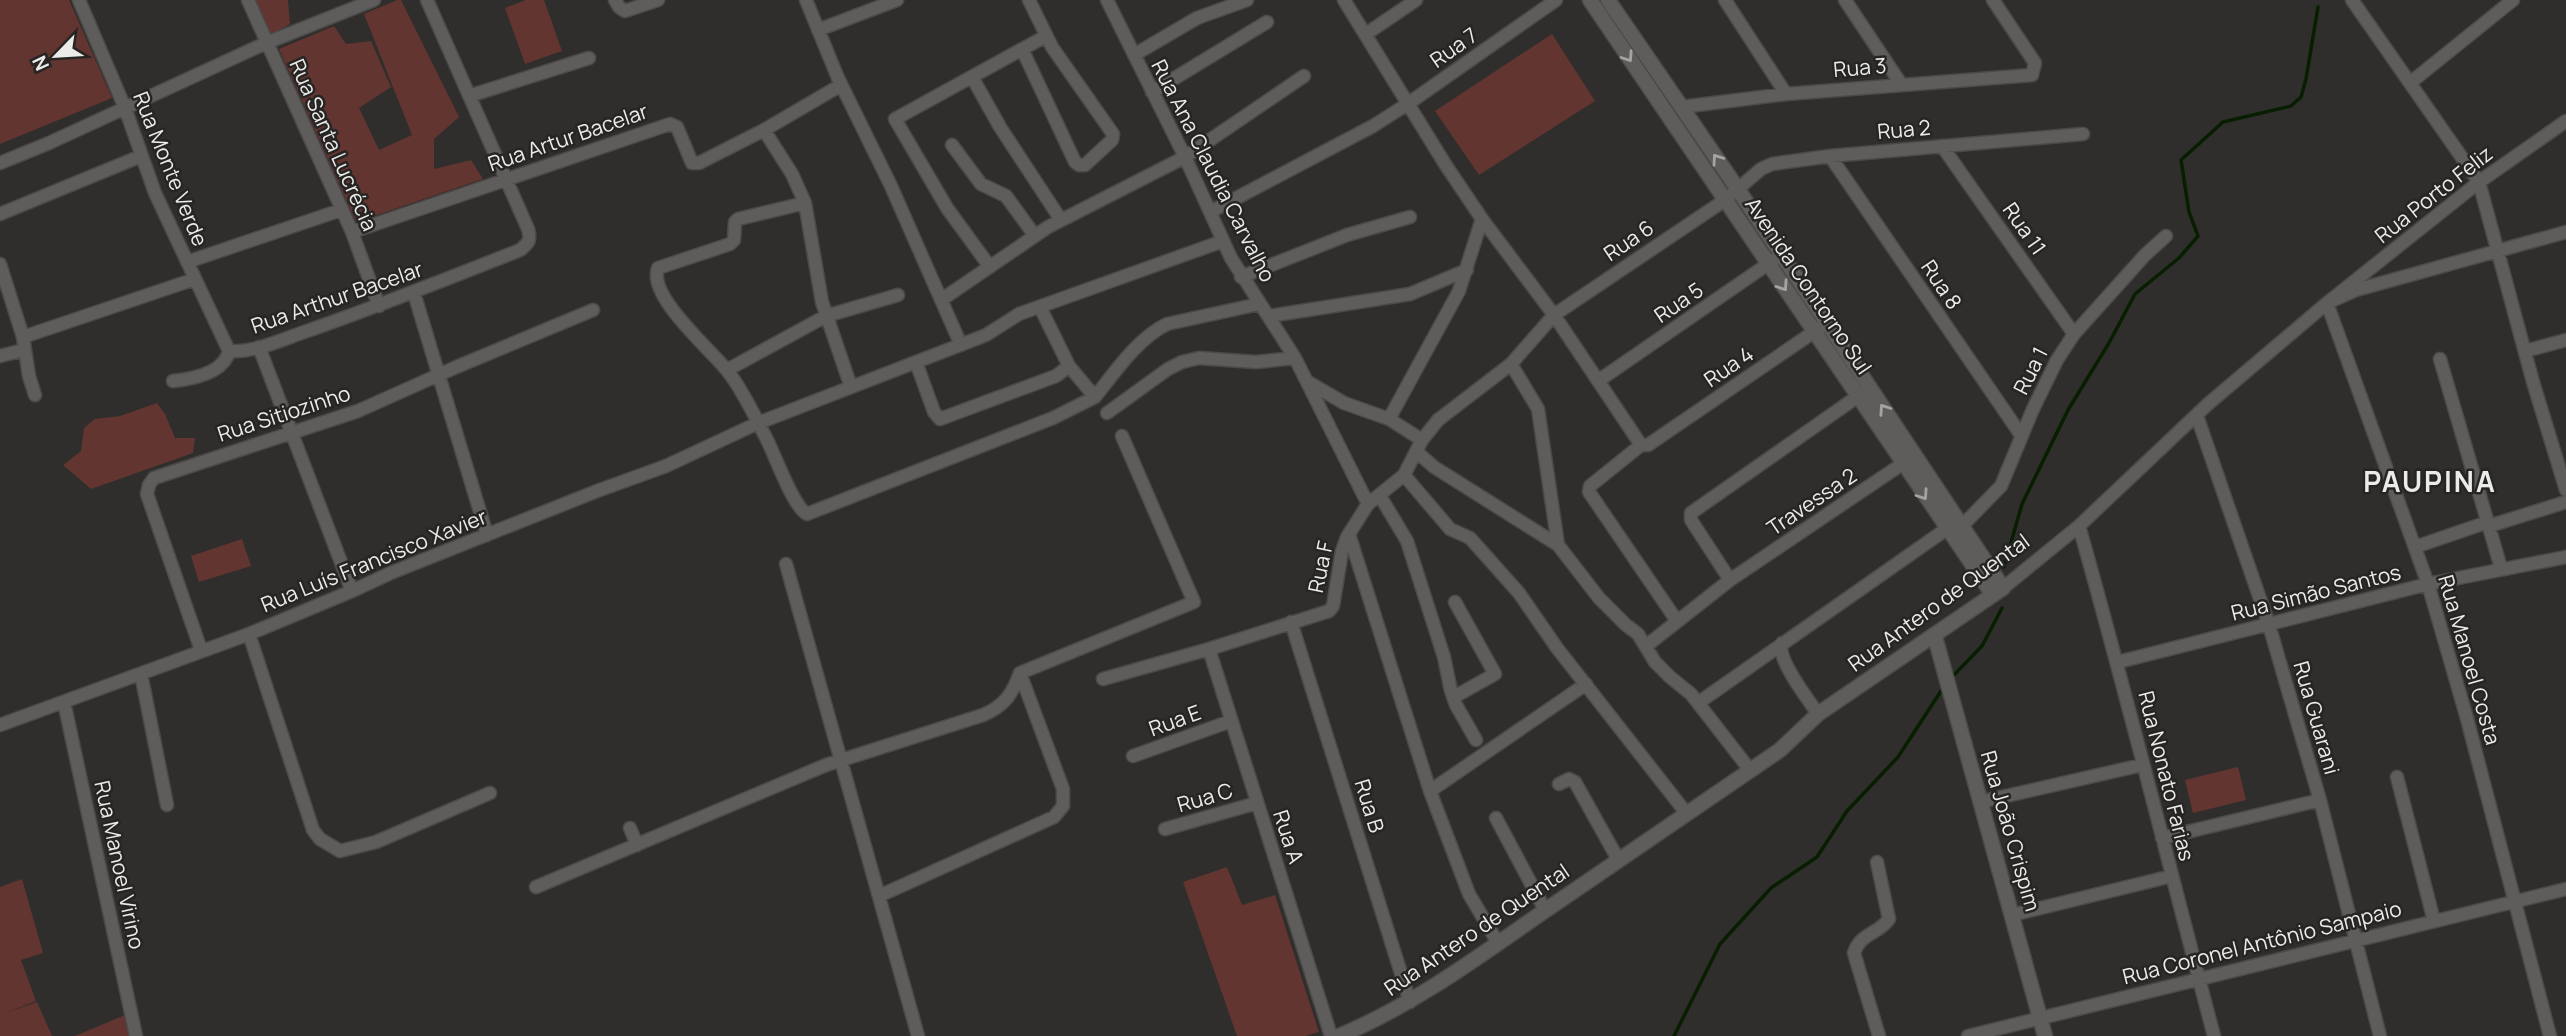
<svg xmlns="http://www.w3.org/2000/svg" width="2566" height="1036" font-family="Manrope,sans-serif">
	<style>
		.green { fill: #623530 }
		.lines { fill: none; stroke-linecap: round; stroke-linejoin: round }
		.stream { stroke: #081e00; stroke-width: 3.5 }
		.minor-casing { stroke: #4b4a48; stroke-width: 15 }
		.tertiary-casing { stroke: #4b4a48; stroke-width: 17 }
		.minor { stroke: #5e5d5b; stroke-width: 12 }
		.tertiary { stroke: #5e5d5b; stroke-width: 14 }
		.oneway { stroke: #a4a4a2 }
		.labels { text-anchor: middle; stroke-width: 5; stroke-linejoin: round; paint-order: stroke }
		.street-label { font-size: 21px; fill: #ebebe9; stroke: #262523 }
		.district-label { font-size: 28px; font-weight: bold; letter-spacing: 2px; fill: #ebebe9; stroke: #262523 }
	</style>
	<rect width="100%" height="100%" fill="#302e2c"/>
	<!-- green -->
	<path class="green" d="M0 0H69L112 98 0 144Z
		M255 0H288L290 24 266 37Z
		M397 0H401L459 117 434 139V169L471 160 483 179 356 222 279 49 334 26 346 44 371 41 391 87 359 108 379 150 412 135 364 14Z
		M526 0H544L562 51 525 64 505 8Z
		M1552 34 1595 101 1479 175 1435 111Z
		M157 403 165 414 175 438H195L193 453 91 489 63 465 81 451 84 428 95 419 120 416Z
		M242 539 251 566 199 582 191 556Z
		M2238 767 2246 800 2193 813 2185 780Z
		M1227 867 1242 905 1275 895 1319 1032 1306 1036H1237L1183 882Z
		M22 879 43 953 21 960 36 1001 5 1013 37 1002 52 1036H0V887Z
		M125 1015 130 1036H75Z"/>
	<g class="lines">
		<!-- stream -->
		<path class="stream" d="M2004 567 2022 504 2068 410 2109 343 2135 294 2179 258 2198 236 2189 212 2181 160 2223 122 2291 106 2301 97 2306 79 2318 7
			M1952 677 1982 646 2002 608
			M1674 1036 1720 944 1771 888 1817 857 1847 811 1898 757 1941 691"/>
		<!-- minor casing -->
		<g class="minor-casing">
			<path id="minor" d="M79 0 125 108 155 193 229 351
				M248 0 352 232 379 306
				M615 0 619 7 625 11 658 0
				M806 0 838 78 891 186 961 345
				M1107 0 1185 157 1231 258 1295 358 1368 504
				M1344 0 1445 164 1482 219 1554 315 1641 445H1648L1821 327
				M1725 0 1786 94
				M1845 0 1901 84
				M2352 0 2479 182 2533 382 2566 490
				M818 30 897 0
				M1366 34 1416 0
				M1022 49 1075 162 1079 165H1085L1112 140 1113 134 1052 47 1029 0
				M1134 55 1197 18 1247 0
				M972 77 1000 127 1061 220
				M2410 83 2513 0
				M1152 92 1267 22
				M469 96 589 58
				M1681 107 1786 94 2032 75 2035 63 1993 0
				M764 130 792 174 805 203 822 302 851 387
				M952 145 981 184 1006 196 1035 236
				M1942 146 2074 334
				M1830 156 2021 435
				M0 163 49 143 266 43 374 0
				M805 203 738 219 735 222 734 240 730 244 658 268C647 297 713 351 729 373 743 391 753 413 764 434 774 451 792 506 807 514L1053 418 1095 397C1115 372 1138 338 1167 324L1259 304
				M1210 212 1373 126 1409 103 1556 0
				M0 214 141 156
				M352 232 670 124 677 127 692 163H699L764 130 841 85
				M187 262 341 210
				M0 264 23 337 29 376 35 395
				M990 267 947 208 895 119 1046 36
				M1241 277 1347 235 1410 217
				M414 293 487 535
				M941 300 1048 227 1185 157 1304 76
				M1269 316 1410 294 1467 270
				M23 337 195 279
				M259 347 352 591
				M2525 351 2566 340
				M0 356 24 350
				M2440 359 2501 568
				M916 362 934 412 940 419 1056 376 1069 366 1040 307
				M1511 364 1538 409 1558 545
				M1069 366 1095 397
				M727 370 826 316 898 295
				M173 381C192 379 224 373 229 351 255 353 283 339 307 331 379 306 449 278 520 250 529 243 531 240 528 229L427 0
				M1598 381 1781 255
				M1308 382 1344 403 1389 419 1422 440
				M1107 413 1168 369 1182 362 1199 358 1256 362 1295 358
				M2197 416 2269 625 2320 800 2380 1036
				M1389 419 1459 291 1482 219
				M1641 445 1590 486 1589 492 1677 621
				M1417 452 1434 467 1558 545 1599 598 1626 625 1638 634 1655 662 1670 677 1691 694 1750 770
				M1404 475 1450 529 1470 538 1519 593 1557 648 1687 814
				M1380 496 1407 541 1444 657 1451 691 1456 705 1476 740
				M2079 526C2127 695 2169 866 2214 1036
				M2489 526 2566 502
				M1957 531 2001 486 2033 409 2057 360 2074 334 2145 255 2166 236
				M1349 534 1430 791 1469 894 1498 943
				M2415 547 2488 522
				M786 564 918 1036
				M1730 580 1691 520V513L1864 392
				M2003 588 2079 526 2208 404 2327 303 2356 290 2566 232
				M1291 622 1410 1002
				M249 634 313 830 320 839 340 851 376 842 490 793
				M1782 643C1776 659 1808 699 1818 714
				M1646 646 1730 580 1911 458
				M1209 649 1331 1036
				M201 650 147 494 149 485 154 478 358 411 454 368 593 310
				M2118 662 2428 584 2566 557
				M141 674 167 805
				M1103 679 1209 649 1329 611 1333 606 1342 551 1347 537 1368 504 1404 475 1422 440 1438 420 1511 364 1554 315 1725 200 1761 169 1772 164 1830 156 2083 134
				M1454 697 1495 674 1455 602
				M64 702 136 1036
				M1698 703 1955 523
				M0 725 249 634 352 591 393 572 597 491 666 466 758 423 986 335 1019 314 1223 241
				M1133 756 1231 721
				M2397 777 2434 921
				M1559 784 1569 779 1575 782 1619 861
				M1430 791 1586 684
				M1980 802 2142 765
				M1496 818 1545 910
				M630 828 637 845
				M1165 829 1257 803
				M2162 838 2320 800
				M1877 862 1889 919C1879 934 1860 933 1854 953L1879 1036
				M536 887 826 765 983 715C1004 706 1012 695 1020 673L1194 602 1122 436
				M879 896 1054 817 1063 806V789L1020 673
				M2012 915 2172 876
				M1968 1036 2566 889
				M2550 1036 2466 715 2428 584 2327 303 2479 182 2566 121"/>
		</g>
		<!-- tertiary casing -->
		<g class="tertiary-casing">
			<path id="tertiary" d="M1590 0 1993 595
				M1935 637 2045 1036
				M1339 1036C1413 1005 1477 958 1543 912 1622 858 1701 804 1780 750L1818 714 2003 588 1737 188 1608 0"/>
		</g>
		<!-- minor -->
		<use href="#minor" class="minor"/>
		<!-- tertiary -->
		<use href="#tertiary" class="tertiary"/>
	</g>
	<!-- one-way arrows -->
	<defs><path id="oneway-chevron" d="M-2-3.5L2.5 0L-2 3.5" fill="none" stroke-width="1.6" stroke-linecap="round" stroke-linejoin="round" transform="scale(1.75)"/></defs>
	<g class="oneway">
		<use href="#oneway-chevron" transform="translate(1628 57) rotate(56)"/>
		<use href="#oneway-chevron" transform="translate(1717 159) rotate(-125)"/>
		<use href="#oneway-chevron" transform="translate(1783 286) rotate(56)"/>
		<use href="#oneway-chevron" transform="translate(1884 409) rotate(-124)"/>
		<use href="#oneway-chevron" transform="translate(1923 495) rotate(56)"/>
	</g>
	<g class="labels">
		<!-- street labels -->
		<g class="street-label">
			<text transform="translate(1454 48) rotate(-35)" y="7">Rua 7</text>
			<text transform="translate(1860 68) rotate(-5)" y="7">Rua 3</text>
			<text transform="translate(1904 130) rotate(-5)" y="7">Rua 2</text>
			<text transform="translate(568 138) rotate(-19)" y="7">Rua Artur Bacelar</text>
			<text transform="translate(333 145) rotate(66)" y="7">Rua Santa Lucrécia</text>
			<text transform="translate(170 169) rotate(68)" y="7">Rua Monte Verde</text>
			<text transform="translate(1213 171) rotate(63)" y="7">Rua Ana Claudia Carvalho</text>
			<text transform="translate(2434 195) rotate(-38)" y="7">Rua Porto Feliz</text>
			<text transform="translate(2024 229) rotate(55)" y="7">Rua 11</text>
			<text transform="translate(1629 241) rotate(-34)" y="7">Rua 6</text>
			<text transform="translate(1941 285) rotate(56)" y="7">Rua 8</text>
			<text transform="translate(1808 286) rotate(56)" y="7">Avenida Contorno Sul</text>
			<text transform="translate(337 298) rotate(-19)" y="7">Rua Arthur Bacelar</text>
			<text transform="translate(1679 303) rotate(-34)" y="7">Rua 5</text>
			<text transform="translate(1729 367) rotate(-34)" y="7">Rua 4</text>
			<text transform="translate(2031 371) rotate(-63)" y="7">Rua 1</text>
			<text transform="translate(284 414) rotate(-18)" y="7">Rua Sitiozinho</text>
			<text transform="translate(1812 502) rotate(-34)" y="7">Travessa 2</text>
			<text transform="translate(374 561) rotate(-22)" y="7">Rua Luís Francisco Xavier</text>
			<text transform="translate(1321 567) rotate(-78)" y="7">Rua F</text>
			<text transform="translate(2316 593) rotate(-14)" y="7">Rua Simão Santos</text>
			<text transform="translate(1939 603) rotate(-36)" y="7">Rua Antero de Quental</text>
			<text transform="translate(2469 660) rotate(74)" y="7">Rua Manoel Costa</text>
			<text transform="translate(2316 718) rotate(74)" y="7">Rua Guarani</text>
			<text transform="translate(1175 721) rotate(-20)" y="7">Rua E</text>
			<text transform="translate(2166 776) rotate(76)" y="7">Rua Nonato Farias</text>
			<text transform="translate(1205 798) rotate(-16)" y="7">Rua C</text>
			<text transform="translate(1369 806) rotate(73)" y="7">Rua B</text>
			<text transform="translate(2010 831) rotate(74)" y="7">Rua João Crispim</text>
			<text transform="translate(1288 837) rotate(72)" y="7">Rua A</text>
			<text transform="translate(119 865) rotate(78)" y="7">Rua Manoel Virino</text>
			<text transform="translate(1477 930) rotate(-34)" y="7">Rua Antero de Quental</text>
			<text transform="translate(2262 943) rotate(-14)" y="7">Rua Coronel Antônio Sampaio</text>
		</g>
		<!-- district labels -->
		<g class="district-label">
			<text x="2430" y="492">PAUPINA</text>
		</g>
	</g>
	<!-- north arrow -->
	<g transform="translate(56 56) rotate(245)" stroke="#262523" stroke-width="5" paint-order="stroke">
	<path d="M0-5L12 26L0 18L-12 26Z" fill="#ebebe9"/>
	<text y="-10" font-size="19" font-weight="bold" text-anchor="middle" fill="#ebebe9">N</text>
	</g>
</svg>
